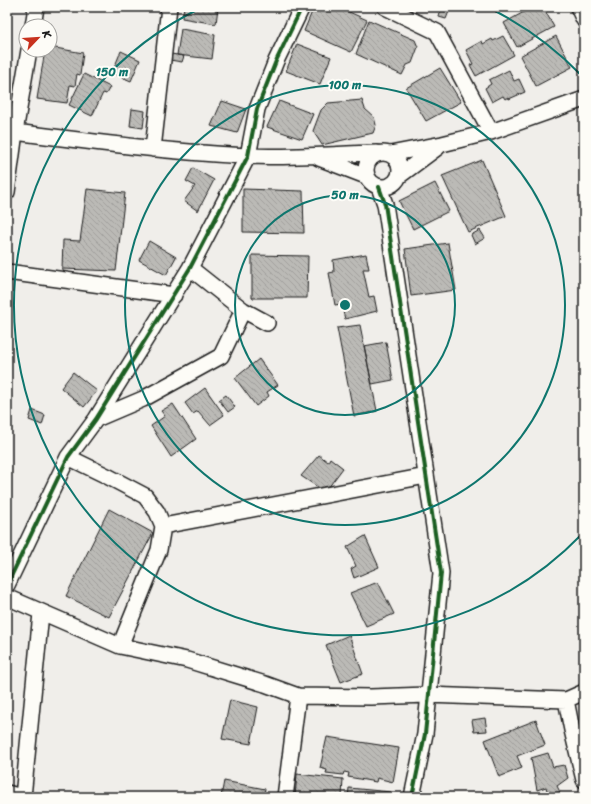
<svg xmlns="http://www.w3.org/2000/svg" width="591" height="804" font-family="Sriracha,sans-serif">
	<style>
		.building { fill: url(#building-back-hatch); stroke: #1c1c1c }
		.lines { fill: none; stroke-linecap: round; stroke-linejoin: round }
		.minor-casing { stroke: #1c1c1c; stroke-width: 18 }
		.minor { stroke: #fdfcf7; stroke-width: 15 }
		.cycleway-casing { stroke: #fdfcf7; stroke-width: 6 }
		.cycleway { stroke: #1b5e20; stroke-width: 4 }
		.ring { fill: none; stroke: #0f766e; stroke-width: 2 }
		.centre { fill: #0f766e; stroke: #fdfcf7; stroke-width: 2 }
		.ring-label { font-size: 12px; text-anchor: middle; font-weight: bold; fill: #0f766e; stroke: #fdfcf7; stroke-width: 4; stroke-linejoin: round; paint-order: stroke }
	</style>
	<defs>
		<pattern id="building-back-hatch" width="6" height="6" patternUnits="userSpaceOnUse"><rect width="6" height="6" fill="#bbbab6"/><path d="M-1 5l2 2M0 0l6 6M5-1l2 2" fill="none" stroke="#a09f9c"/></pattern>
	</defs>
	<rect width="100%" height="100%" fill="#f0eeea"/>
	<filter id="ink" filterUnits="userSpaceOnUse"><feTurbulence type="fractalNoise" baseFrequency=".025" numOctaves="2"/><feDisplacementMap in="SourceGraphic" scale="8" xChannelSelector="R" yChannelSelector="G"/><feConvolveMatrix kernelMatrix="1 2 1 2 8 2 1 2 1" color-interpolation-filters="sRGB"/></filter>
	<g filter="url(#ink)">
		<!-- building -->
		<path class="building" d="M184 7H218L216 24 182 18Z
			M314 7H338L367 20 351 52 304 31Z
			M441 7 450 9 446 19 439 17Z
			M533 7H543L554 27 517 47 504 23Z
			M369 20 415 40 418 47 412 63 407 65 402 75 356 54Z
			M181 29 215 35 212 59 177 55Z
			M503 36 514 55 476 76 470 65 473 64 466 50 482 41 483 44 492 39 493 41Z
			M556 36 572 67 536 86 520 56Z
			M297 44 331 57 320 84 286 71Z
			M50 47 83 53 80 75 77 74 75 86 70 85 67 103 37 99 45 50H50Z
			M121 51 140 60 131 81 112 73Z
			M171 54 184 56 182 62 170 60Z
			M440 68 461 102 426 121 406 88Z
			M509 70 514 81 519 79 525 92 509 99 508 97 505 99 503 96 492 102 485 88 491 84 489 80Z
			M84 74 110 87 106 94 103 93 92 116 69 105Z
			M362 100 365 109 374 117 376 125 373 133 322 145 313 131 321 110 328 103Z
			M222 101 246 109 237 133 211 126Z
			M279 101 313 114 302 139 267 127Z
			M132 109 145 111 143 128 130 126Z
			M482 160 506 216 468 232 442 176Z
			M193 168 214 180 198 211 184 201 195 186 186 181Z
			M435 183 449 211 413 229 399 201Z
			M87 189 125 193 116 271 62 269 63 240 80 241Z
			M243 189 303 191 304 233 243 232Z
			M480 230 485 238 475 244 471 235Z
			M149 241 176 257 166 275 139 260Z
			M448 243 456 290 411 296 405 249Z
			M366 254 369 269H363L369 297 374 296 377 311 345 319 341 304 335 305 329 273 334 272 333 260Z
			M252 255 308 256 307 298H252Z
			M360 325 377 411 354 416 337 328Z
			M386 342 393 380 372 384 364 346Z
			M259 359 278 385 267 392 269 396 256 406 235 378Z
			M73 372 97 391 84 407 61 388Z
			M205 388 224 415 210 425 198 411 193 414 185 403Z
			M226 395 235 407 228 412 219 400Z
			M173 404 196 439 171 457 151 426 165 416 161 411Z
			M32 410 45 415 42 425 29 420Z
			M319 455 328 462 330 458 343 468 325 492 301 476Z
			M109 509 153 533 109 617 66 596Z
			M365 536 379 567 354 578 351 569 356 566 347 547Z
			M378 582 394 614 366 626 350 593Z
			M349 635 363 674 341 682 326 645Z
			M230 700 258 707 251 744 222 739Z
			M485 718 487 731 474 732 472 720Z
			M536 720 545 745 517 756 522 768 499 777 485 740Z
			M327 737 399 748 393 782 377 778 376 782 348 777 349 773 344 772 343 775 326 773 327 770 320 768Z
			M548 753 553 767 564 765 568 778 557 786 560 792 549 797 546 787 537 790 531 758Z
			M297 774 343 779 342 797H295Z
			M224 781 265 789 263 797H221Z
			M349 788 391 792V797H348Z"/>
		<g class="lines">
			<!-- minor casing -->
			<g class="minor-casing">
				<path id="minor" d="M385 7 437 32 491 132
					M578 7 584 20
					M33 26 36 7
					M7 130 15 132C92 142 169 152 247 156 290 158 334 154 377 153
					M153 149 169 7
					M366 170a17 17 0 1 1 34 0a17 17 0 1 1-34 0Z
					M390 154 442 144 491 132 584 99
					M319 158 366 176
					M399 176 438 147
					M379 187 385 204 441 573 425 734 412 797
					M7 192 15 132 29 50
					M190 268 243 310 267 323
					M7 272 174 295
					M96 419 143 399 221 356 243 310
					M68 457 107 476 145 496 157 512 163 526 159 550 120 646
					M163 526 426 476
					M7 585 68 457 96 419 190 268 248 156 257 109 276 61 302 7
					M7 597 120 646 187 660 265 684 298 696 371 697 427 695 566 700 584 692
					M566 700 572 730 584 780
					M7 793 21 797
					M23 797 41 613
					M285 797 298 696"/>
			</g>
			<!-- minor -->
			<use href="#minor" class="minor"/>
			<!-- cycleway casing -->
			<g class="cycleway-casing">
				<path id="cycleway" d="M379 187 385 204 441 573 425 734 412 797
					M7 585 68 457 96 419 190 268 248 156 257 109 276 61 302 7"/>
			</g>
			<!-- cycleway -->
			<use href="#cycleway" class="cycleway"/>
		</g>
	</g>
	<!-- distance rings -->
	<g class="ring">
		<circle cx="345" cy="305" r="110"/>
		<circle cx="345" cy="305" r="220"/>
		<path d="M582 534A330 330 0 1 1 203 7M487 7A330 330 0 0 1 582 76"/>
	</g>
	<circle cx="345" cy="305" r="6" class="centre"/>
	<g class="ring-label">
		<text x="112" y="76">150 m</text>
		<text x="345" y="89">100 m</text>
		<text x="345" y="199">50 m</text>
	</g>
	<!-- margin -->
	<rect width="591" height="804" fill="none" stroke="#fdfcf7" stroke-width="24"/>
	<rect x="12" y="12" width="567" height="780" fill="none" stroke="#1c1c1c" stroke-width="1.5" filter="url(#ink)"/>
	<!-- north arrow -->
	<g transform="translate(38 38) rotate(65)"><circle r="19" fill="#fdfcf7" stroke="#a3a29f"/>
	<path d="M0-3L7 15L0 10L-7 15Z" fill="#c8321e"/>
	<text y="-6" font-size="11" font-weight="bold" text-anchor="middle" fill="#1c1c1c">K</text>
	</g>
</svg>
